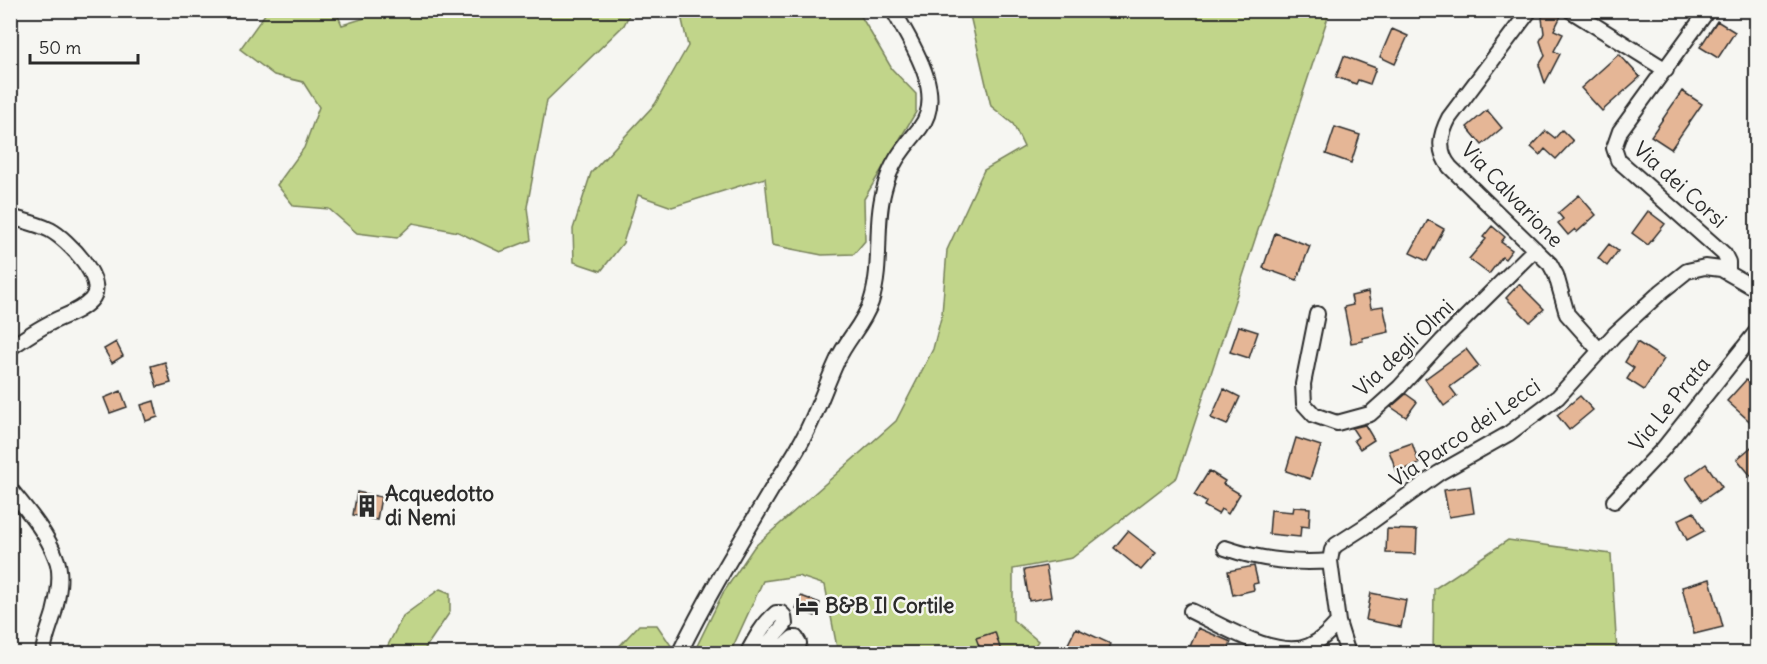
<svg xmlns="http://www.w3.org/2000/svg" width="1767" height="664" font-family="Delius,sans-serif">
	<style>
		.green { fill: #c1d58a; stroke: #76805a; stroke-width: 1.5 }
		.building { fill: #e5b696; stroke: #2b2b2b; stroke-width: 1.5 }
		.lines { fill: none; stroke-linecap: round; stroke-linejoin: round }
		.street-casing { stroke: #2b2b2b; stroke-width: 18 }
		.street { stroke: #f6f6f2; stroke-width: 14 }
		.labels { text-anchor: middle; stroke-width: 5; stroke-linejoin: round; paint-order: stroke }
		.street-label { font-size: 21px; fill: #2b2b2b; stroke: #f6f6f2 }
		.poi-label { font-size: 21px; font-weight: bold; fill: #2b2b2b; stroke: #f6f6f2; text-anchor: start }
	</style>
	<rect width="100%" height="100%" fill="#f6f6f2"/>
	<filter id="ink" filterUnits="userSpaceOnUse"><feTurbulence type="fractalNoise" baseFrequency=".0167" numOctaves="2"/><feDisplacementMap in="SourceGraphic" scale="12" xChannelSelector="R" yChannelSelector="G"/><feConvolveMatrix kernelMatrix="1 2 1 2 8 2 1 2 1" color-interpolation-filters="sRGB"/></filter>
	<g filter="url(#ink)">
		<!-- green -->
		<path class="green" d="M268 10 336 11 342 25 365 18 367 11H631L624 25 547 100 527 207 531 240 500 252 458 232 413 223 397 238 357 233 329 209 294 206 277 185 304 148 319 107 303 82 274 75 240 49Z
			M680 11H858L892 69 916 94V112L864 199 865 241 854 254 822 255 772 245 765 178 672 207 638 195 623 243 601 271 574 262 573 229 591 173 655 104 688 46Z
			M969 11H1330L1177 477 1072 558 1013 569V620L1038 641 1030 653H838L825 585 798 576 763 581 730 653 693 654 723 593 754 547 896 421 933 349 942 314 947 250 984 170 1024 147 1013 124 991 106Z
			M1508 540 1611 554 1617 653H1433L1434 589Z
			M440 589 450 593V612L422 653H384L403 616Z
			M639 625H657L672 647 669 653H613Z"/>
		<!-- building -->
		<path class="building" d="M1546 10H1561L1562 14 1554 30 1563 34 1554 51 1560 54 1545 83 1539 65 1545 56 1540 41 1544 33 1542 18Z
			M1717 21 1735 32 1718 58 1700 47Z
			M1392 29 1408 36 1395 64 1380 57Z
			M1619 54 1640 77 1602 111 1581 88Z
			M1344 56 1376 68 1370 84 1358 80 1356 84 1336 77Z
			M1682 91 1702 104 1671 149 1651 136Z
			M1487 110 1502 128 1482 145 1467 127Z
			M1335 127 1360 135 1351 163 1326 154Z
			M1562 130 1573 141 1556 159 1545 149 1540 155 1531 147 1546 131 1555 138Z
			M1579 195 1596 215 1577 232 1575 229 1568 235 1558 223 1563 219 1558 213Z
			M1648 211 1665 224 1648 245 1632 233Z
			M1428 220 1444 229 1427 261 1410 253Z
			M1492 226 1505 237 1501 242 1512 250 1505 259 1502 257 1489 274 1469 259 1486 239 1483 237Z
			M1275 233 1310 246 1297 280 1263 268Z
			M1609 244 1618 251 1607 266 1598 258Z
			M1519 284 1544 309 1530 322 1506 298Z
			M1368 292 1371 308 1383 306 1389 332 1362 338 1363 341 1351 343 1344 307 1353 305 1351 296Z
			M1239 326 1258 332 1249 358 1230 352Z
			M116 342 123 356 112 363 104 349Z
			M1637 342 1664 359 1644 390 1627 379 1634 368 1625 362Z
			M1466 349 1479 366 1450 387 1457 396 1444 406 1425 379Z
			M165 362 171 383 157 387 151 366Z
			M1746 380 1756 388V427L1727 401Z
			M1224 389 1240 397 1227 425 1211 418Z
			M121 391 127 407 110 413 104 398Z
			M1406 394 1417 402 1406 417 1391 407Z
			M1580 396 1593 410 1569 430 1557 415Z
			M154 401 158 417 146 421 141 405Z
			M1365 425 1374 440 1360 449 1354 440 1358 437 1352 428Z
			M1296 438 1321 446 1310 479 1286 471Z
			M1412 443 1419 464 1397 472 1389 451Z
			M1756 443V482L1737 459Z
			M1706 464 1722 487 1702 501 1686 478Z
			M1209 471 1225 481 1223 484 1240 494 1228 514 1221 509 1218 514 1204 506 1206 502 1194 495Z
			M1470 486 1474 513 1449 517 1444 490Z
			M357 492 381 497 377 520 353 515Z
			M1294 507 1310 508 1309 527 1301 526 1300 537 1269 534 1271 510 1293 512Z
			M1694 512 1704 531 1687 540 1678 520Z
			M1387 529 1417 530 1416 554 1386 553Z
			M1128 531 1156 553 1141 570 1114 548Z
			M1046 566 1051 597 1029 601 1024 570Z
			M1254 566 1258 583 1253 584 1254 590 1233 595 1228 571Z
			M1710 579 1723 627 1694 634 1682 587Z
			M1371 593 1406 600 1401 627 1366 620Z
			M801 596 820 603 815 616 796 608Z
			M1076 628 1111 644 1106 654H1072L1065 650Z
			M1198 628 1231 642 1226 654H1199L1189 649Z
			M995 632 1002 654H982L976 638Z"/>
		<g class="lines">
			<!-- street casing -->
			<g class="street-casing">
				<path id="street" d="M1530 10 1449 118C1440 135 1437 151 1450 167L1550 264 1556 275 1567 314 1600 351
					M1570 10 1666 70
					M1708 10 1620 131 1614 148 1618 160 1724 254 1728 262V272
					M10 217C24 221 38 224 50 230 67 239 109 281 91 300 80 312 63 316 50 323 36 330 23 339 10 348
					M1317 314 1303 384 1304 404 1314 415 1337 423 1370 414 1399 388 1442 341 1535 249
					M10 489C27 510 47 533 56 558 63 574 58 597 54 613 50 627 44 639 43 654
					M1614 501 1663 449 1756 332
					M1225 548C1260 560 1293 564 1330 561
					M1191 611C1221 625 1276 660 1309 646 1321 641 1330 631 1338 622
					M679 654C707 596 741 541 773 487 782 473 792 459 800 444 815 418 824 389 837 361 846 340 863 325 871 302 883 265 874 227 884 190 891 162 903 149 920 128 947 94 910 41 893 10
					M747 654C755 639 763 624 776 613H781L784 616 785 624 766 646V654
					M775 654 793 638H796L799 643 796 654
					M1348 654 1338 622 1330 561 1332 550 1336 545 1364 527 1439 473 1508 434 1558 397 1615 334 1662 291 1687 271 1705 267 1721 269 1756 289"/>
			</g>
			<!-- street -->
			<use href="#street" class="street"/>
		</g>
	</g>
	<!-- icons -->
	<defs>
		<g id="building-bare" transform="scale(1.8)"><path d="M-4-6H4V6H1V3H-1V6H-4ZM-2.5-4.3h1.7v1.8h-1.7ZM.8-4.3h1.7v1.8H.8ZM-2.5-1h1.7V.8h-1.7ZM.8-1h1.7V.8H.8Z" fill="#2b2b2b" stroke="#f6f6f2" stroke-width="2.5" paint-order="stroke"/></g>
		<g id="hotel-bare" transform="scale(1.8)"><path d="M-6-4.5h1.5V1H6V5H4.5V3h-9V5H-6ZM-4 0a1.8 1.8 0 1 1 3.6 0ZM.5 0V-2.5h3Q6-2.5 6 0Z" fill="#2b2b2b" stroke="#f6f6f2" stroke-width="2.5" paint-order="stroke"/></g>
	</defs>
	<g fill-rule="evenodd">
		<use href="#building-bare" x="367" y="506"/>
		<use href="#hotel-bare" x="807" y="606"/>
	</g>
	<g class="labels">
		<!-- street labels -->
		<g class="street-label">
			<text transform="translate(1680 185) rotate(42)" y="7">Via dei Corsi</text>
			<text transform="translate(1512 195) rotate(46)" y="7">Via Calvarione</text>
			<text transform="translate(1404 348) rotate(-44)" y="7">Via degli Olmi</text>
			<text transform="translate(1670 404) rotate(-51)" y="7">Via Le Prata</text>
			<text transform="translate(1465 433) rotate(-34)" y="7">Via Parco dei Lecci</text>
		</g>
		<!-- poi labels -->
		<g class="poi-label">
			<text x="385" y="501">Acquedotto<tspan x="385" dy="24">di Nemi</tspan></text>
			<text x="825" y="613">B&amp;B Il Cortile</text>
		</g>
	</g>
	<!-- margin -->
	<rect width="1767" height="664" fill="none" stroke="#f6f6f2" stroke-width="36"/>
	<rect x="18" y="18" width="1731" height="628" fill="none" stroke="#2b2b2b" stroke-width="2" filter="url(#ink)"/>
	<!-- scale -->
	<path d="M30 54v9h108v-9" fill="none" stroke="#2b2b2b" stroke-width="3"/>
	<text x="39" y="54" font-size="18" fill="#2b2b2b" stroke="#f6f6f2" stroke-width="4.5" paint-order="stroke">50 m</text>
</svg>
